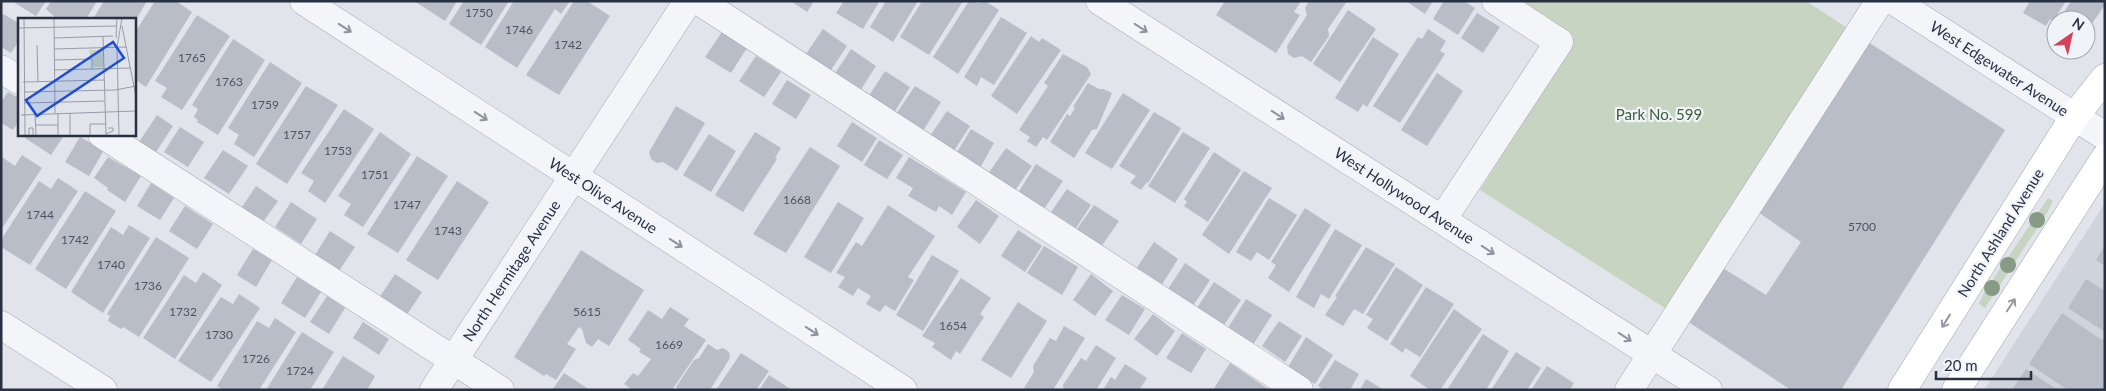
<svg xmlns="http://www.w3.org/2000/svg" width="2106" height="391" font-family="Lato,sans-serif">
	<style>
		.built { fill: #cfd3dc }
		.green { fill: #c6d4c1 }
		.building { fill: #b8bdc7 }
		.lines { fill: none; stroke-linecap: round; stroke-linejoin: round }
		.minor-casing { stroke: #a6abb4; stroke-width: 29 }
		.major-casing { stroke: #a0a8b6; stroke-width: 29 }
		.minor { stroke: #f4f5f8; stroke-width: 28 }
		.major { stroke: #fff; stroke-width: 28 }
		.tree { fill: #869a86 }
		.oneway { stroke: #8e939d }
		.oneway2 { stroke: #9498a0 }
		.labels { text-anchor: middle; stroke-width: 4.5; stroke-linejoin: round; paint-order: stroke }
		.number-label { font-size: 12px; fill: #4c5463 }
		.street-label { font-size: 15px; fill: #283142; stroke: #f0f3f7 }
		.park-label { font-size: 15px; fill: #3c5e35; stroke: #f0f3f7 }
		.inset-road { fill: none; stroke: #979ca7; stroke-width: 1 }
		.view { fill: #1d4ed8; fill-opacity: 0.15; stroke: #1d4ed8; stroke-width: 2.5 }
		.inset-edge { fill: none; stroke: #283142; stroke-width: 2.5 }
	</style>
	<rect width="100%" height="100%" fill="#e1e4ea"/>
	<!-- built -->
	<path class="built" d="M2105 203V390H1984Z"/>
	<!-- green -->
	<path class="green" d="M1527 1H1806L1849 29 1668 310 1480 190 1574 37 1525 4Z
		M2048 198 2053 201 2047 213 1985 308 1979 304 1984 293Z"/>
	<!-- building -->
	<path class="building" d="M16 1H46L36 16 15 3Z
		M51 1H97L86 19H57L46 9Z
		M104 1H147L134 23V19H93Z
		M155 1H176L192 12 146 87 134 79V34Z
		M414 1H457L445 21Z
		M464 1H509L481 45 449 24Z
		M514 1H570L561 14 555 9 517 68 485 47Z
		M574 1H587L610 16 559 95 526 75Z
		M791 1H814L807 12Z
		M844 1H878V4L863 29 836 13Z
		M886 1H918L893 42 870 27Z
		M922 1H963L929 55 900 37Z
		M969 1 979 3 985 1 999 10 958 74 933 57Z
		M1225 1H1301L1294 12 1300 15 1276 53 1216 15Z
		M1309 1H1347L1328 29 1329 36 1311 62 1302 56 1294 58 1288 54 1287 46 1307 15 1305 8Z
		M1406 1H1433L1425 14Z
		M1444 1H1464L1475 8 1458 35 1433 19Z
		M2030 1H2066L2053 21 2050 19 2046 26 2023 13Z
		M2071 1H2105V5L2086 32V20H2059Z
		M1348 10 1376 29 1340 82 1313 64Z
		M1477 13 1500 27 1483 53 1461 38Z
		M3 14 19 23V41L11 53 1 47V17Z
		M197 15 230 36 182 110 161 97 167 88 155 81Z
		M1001 17 1027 33 994 85 981 77 977 86 964 77Z
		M823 29 847 46 831 70 806 54Z
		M1428 29 1446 41 1440 51 1445 54 1400 123 1373 106 1418 37 1422 39Z
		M722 32 747 48 731 73 705 57Z
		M1031 36 1039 42 1042 38 1061 50 1017 114 991 96Z
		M1373 37 1399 54 1367 107 1363 104 1358 112 1335 98Z
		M233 39 265 60 218 135 197 122 198 120 194 117 198 109 192 105Z
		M1868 42 2005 130 1841 390H1791L1687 321 1723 268 1766 295 1801 242 1758 212Z
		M851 49 876 66 860 91 834 75Z
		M1063 54 1087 67 1091 74 1047 140 1043 137 1036 147 1027 141 1030 137 1019 130 1048 86 1044 83Z
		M756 56 781 72 764 97 739 81Z
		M270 62 302 83 254 157 234 144 239 135 228 128Z
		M885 71 910 87 894 113 868 97Z
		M1437 73 1463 91 1427 146 1401 130Z
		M787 80 811 95 796 119 772 104Z
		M1088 83 1099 89H1103L1112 93 1097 129 1092 130 1074 158 1050 142 1067 114 1070 116 1075 108 1073 107Z
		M306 86 338 105 287 184 256 164Z
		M915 86 941 102 923 131 896 114Z
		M8 92 19 98V121L13 130 1 123V102Z
		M1123 93 1150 110 1112 169 1085 153Z
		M676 106 705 123 677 171 663 162 657 163 651 159 649 152Z
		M344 109 374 129 325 203 308 191 314 181 301 173Z
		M947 111 970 126 954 151 930 136Z
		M1154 112 1181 128 1148 183 1147 182 1141 190 1130 183 1136 176 1119 166Z
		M157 115 173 126 156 152 139 142Z
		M852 122 877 138 862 162 837 146Z
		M180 127 204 142 188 167 164 152Z
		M971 129 994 143 980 168 956 154Z
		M380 132 411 154 363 227 344 215 351 204 338 196Z
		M755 132 781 148 775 158 777 159 743 212 715 195Z
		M1183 132 1210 148 1175 203 1148 186Z
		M28 134H65L51 155 25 138Z
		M709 134 736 151 711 192 683 175Z
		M80 137 104 150 89 176 65 162Z
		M879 140 903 155 887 179 864 165Z
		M810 147 840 166 786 253 753 234Z
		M1006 148 1032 166 1014 192 988 174Z
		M223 150 248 166 229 194 204 178Z
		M1214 152 1241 170 1208 222 1184 206 1187 202 1184 199Z
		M22 155 42 168 1 230V159L2 157 15 166Z
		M417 156 448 176 398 253 367 234Z
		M108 157 141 176 125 202 107 190 108 188 94 178Z
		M909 157 966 192 952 215 939 206 936 212 908 196 913 188 896 178Z
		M1036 164 1063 181 1044 209 1018 193Z
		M1244 171 1272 188 1229 254 1202 235Z
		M58 178 78 191 30 265 1 247V240L39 181 51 189Z
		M457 181 489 202 438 280 406 260Z
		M151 183 174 198 160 220 137 206Z
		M256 186 278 201 263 222 242 207Z
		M1067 189 1091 205 1076 228 1051 212Z
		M85 191 116 211 66 289 35 269Z
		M1269 198 1297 215 1269 260 1257 252 1251 261 1236 252Z
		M976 200 999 216 980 244 957 227Z
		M291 202 317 219 301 244 275 227Z
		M838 202 864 218 831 273 804 257Z
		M888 205 935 236 908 277 914 280 895 311 885 305 880 312 866 304 871 296 858 288 853 296 838 287 845 277 836 273 856 242 862 246Z
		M1094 205 1119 221 1101 247 1077 229Z
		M185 206 213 224 197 249 169 231Z
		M1305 208 1331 225 1289 292 1268 278 1276 265 1271 262Z
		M129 225 150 238 103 313 71 292 111 227 123 235Z
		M1335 229 1362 245 1329 299 1321 294 1314 308 1296 297Z
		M1018 230 1042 246 1025 272 1001 256Z
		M330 231 355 247 339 271 315 255Z
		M156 237 189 258 139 337 123 327 121 329 108 321 110 316 107 314Z
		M1154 242 1178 259 1161 286 1136 269Z
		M2105 245V266L2096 260Z
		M1044 246 1078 267 1062 295 1027 273Z
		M1366 247 1395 264 1363 314 1354 309 1343 326 1325 315 1337 297 1335 296Z
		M253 249 272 260 256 287 237 275Z
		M581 250 644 290 609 346 598 339 592 347 586 343 582 329 579 327 567 344 576 349 556 380 546 374 544 376 514 357Z
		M932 255 959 271 923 331 896 315Z
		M1185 263 1210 280 1193 306 1168 289Z
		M1396 267 1423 285 1387 341 1367 328 1373 319 1366 315Z
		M203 272 222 285 175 359 143 338 184 275 196 283Z
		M395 274 422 292 406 316 379 298Z
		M1091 274 1113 291 1095 316 1073 300Z
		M297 277 321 292 305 318 281 303Z
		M961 278 991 298 980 314 984 317 960 354 956 351 951 360 932 347 935 343 922 336Z
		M2086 279 2105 291V332L2068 308Z
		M1214 282 1241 300 1224 325 1197 308Z
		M1426 287 1454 304 1420 357 1405 348 1403 353 1390 344Z
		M239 294 260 308 211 382 178 361 221 297 233 304Z
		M1122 295 1145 309 1129 335 1105 320Z
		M327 296 345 308 329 334 310 322Z
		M1246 299 1272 315 1253 345 1228 328Z
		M1018 302 1047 321 1011 378 981 360Z
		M670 307 689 319 684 326 706 340 672 390H633L624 384 633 373 638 376 651 359 639 352 641 349 628 340 648 310 662 319Z
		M1454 309 1482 329 1440 390H1430L1410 376Z
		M2062 313 2102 340 2105 336V390H2068L2029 364Z
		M1153 314 1175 331 1157 356 1134 339Z
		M275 318 296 332 259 390H223L217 386 257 321 269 328Z
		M1279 321 1302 336 1285 362 1262 346Z
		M363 322 389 339 379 355 353 338Z
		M1064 326 1085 338 1053 390H1028L1024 388 1034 372 1033 366 1050 338 1056 341Z
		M302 332 334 352 310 390H266Z
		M1182 333 1206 349 1191 373 1166 358Z
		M1483 334 1509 351 1486 390H1447Z
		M1306 337 1333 355 1315 384 1288 367Z
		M708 344 717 350 723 348 729 352 730 358 710 390H680L676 387 694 360 699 358Z
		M1096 345 1116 358 1096 390H1064L1063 385 1081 358 1086 361Z
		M1516 352 1541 368 1527 390H1491Z
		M741 353 769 371 756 390H716Z
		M343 356 375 376 367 390H322Z
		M1335 360 1359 374 1350 390H1324L1318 386Z
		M1230 363 1268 389V390H1213Z
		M1125 364 1147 378 1139 390H1103L1111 377 1115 380Z
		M1547 366 1574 383 1570 390H1531Z
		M2026 369 2058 390H2012Z
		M564 373 590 390H552Z
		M769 375 792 390H759Z
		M1366 379 1384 390H1360Z"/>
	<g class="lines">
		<!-- minor casing -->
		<g class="minor-casing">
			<path id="minor" d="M304 1 903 390
				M699 1 1299 390
				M1100 1 1708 390
				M1894 1 2105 136
				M1 69 19 80
				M102 134 500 390
				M1442 220 1559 42 1496 1
				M1 325 103 390
				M434 390 688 1
				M1629 390 1880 1"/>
		</g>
		<!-- major casing -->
		<g class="major-casing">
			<path id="major" d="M1902 390 2074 117 2105 78
				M1956 390 2105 158"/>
		</g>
		<!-- minor -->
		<use href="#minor" class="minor"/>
		<!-- major -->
		<use href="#major" class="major"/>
	</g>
	<!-- trees -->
	<g class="tree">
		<circle cx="2037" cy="220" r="8"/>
		<circle cx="2008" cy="265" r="8"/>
		<circle cx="1992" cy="288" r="8"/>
	</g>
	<!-- one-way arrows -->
	<defs><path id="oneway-shaft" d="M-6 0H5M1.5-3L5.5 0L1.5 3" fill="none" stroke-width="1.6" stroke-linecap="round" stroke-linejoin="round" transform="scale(1.25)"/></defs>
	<g class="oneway">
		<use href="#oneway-shaft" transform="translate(345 28) rotate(33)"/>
		<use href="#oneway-shaft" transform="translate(1141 28) rotate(33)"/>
		<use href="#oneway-shaft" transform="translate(1278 115) rotate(33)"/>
		<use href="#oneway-shaft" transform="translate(481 116) rotate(33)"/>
		<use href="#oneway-shaft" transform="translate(676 243) rotate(33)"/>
		<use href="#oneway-shaft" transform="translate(1488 250) rotate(33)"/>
		<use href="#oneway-shaft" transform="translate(812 331) rotate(33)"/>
		<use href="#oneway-shaft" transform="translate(1625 337) rotate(33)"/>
	</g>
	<g class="oneway2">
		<use href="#oneway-shaft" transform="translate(2011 305) rotate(-57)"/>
		<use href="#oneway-shaft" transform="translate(1946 321) rotate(122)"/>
	</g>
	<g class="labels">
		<!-- number labels -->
		<g class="number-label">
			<text x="479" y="17">1750</text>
			<text x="519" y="34">1746</text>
			<text x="568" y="49">1742</text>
			<text x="192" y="62">1765</text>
			<text x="229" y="86">1763</text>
			<text x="265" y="109">1759</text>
			<text x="297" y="139">1757</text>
			<text x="338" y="155">1753</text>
			<text x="375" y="179">1751</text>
			<text x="797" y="204">1668</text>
			<text x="407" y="209">1747</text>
			<text x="40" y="219">1744</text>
			<text x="1862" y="231">5700</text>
			<text x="448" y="235">1743</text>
			<text x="75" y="244">1742</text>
			<text x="111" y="269">1740</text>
			<text x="148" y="290">1736</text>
			<text x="183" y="316">1732</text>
			<text x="587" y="316">5615</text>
			<text x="953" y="330">1654</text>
			<text x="219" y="339">1730</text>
			<text x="669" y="349">1669</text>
			<text x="256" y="363">1726</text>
			<text x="300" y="375">1724</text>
		</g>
		<!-- street labels -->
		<g class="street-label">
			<text transform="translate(1999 69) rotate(33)" y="5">West Edgewater Avenue</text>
			<text transform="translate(603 196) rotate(33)" y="5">West Olive Avenue</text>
			<text transform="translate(1404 196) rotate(33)" y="5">West Hollywood Avenue</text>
			<text transform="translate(2001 233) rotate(-58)" y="5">North Ashland Avenue</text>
			<text transform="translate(512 271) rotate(-57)" y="5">North Hermitage Avenue</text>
		</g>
		<!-- park labels -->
		<g class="park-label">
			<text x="1659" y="120">Park No. 599</text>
		</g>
	</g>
	<!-- overview -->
	<g transform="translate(18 18)">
		<rect width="118" height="118" fill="#e1e4ea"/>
		<path d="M71 32H85L86 49H75Z" fill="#c6d4c1"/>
		<path class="inset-road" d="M6 0 7 117M36 0 37 95M104 8 118 79M0 10 98 8M85 18 88 117M36 20 95 18M98 20 99 0M19 27 20 63M36 31 109 29M36 42 74 41V51M36 52 113 50M5 64 86 62M6 74 97 72 118 68M6 85 87 83M40 95V117M52 95V117M17 96 18 117M3 97 118 93M18 107H40M88 116 95 113V110H90M11 117V110H15V117M72 117V106H87M101 117 99 29 104 0"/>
		<path class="view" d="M95 24 106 40 19 98 8 82Z"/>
		<rect width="118" height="118" class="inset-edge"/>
	</g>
	<!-- border -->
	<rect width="2106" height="391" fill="none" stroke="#283142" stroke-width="5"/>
	<!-- north arrow -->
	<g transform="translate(2071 35) rotate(34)"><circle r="24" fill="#f0f3f7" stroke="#a0a5af"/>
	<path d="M0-4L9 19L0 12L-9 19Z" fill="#d34255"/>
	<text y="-8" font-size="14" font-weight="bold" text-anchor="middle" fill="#283142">N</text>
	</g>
	<!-- scale -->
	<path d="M1936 371v8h95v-8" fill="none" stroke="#283142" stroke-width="2.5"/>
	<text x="1944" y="371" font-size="15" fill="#283142" stroke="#f0f3f7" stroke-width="4" paint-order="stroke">20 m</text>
</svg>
